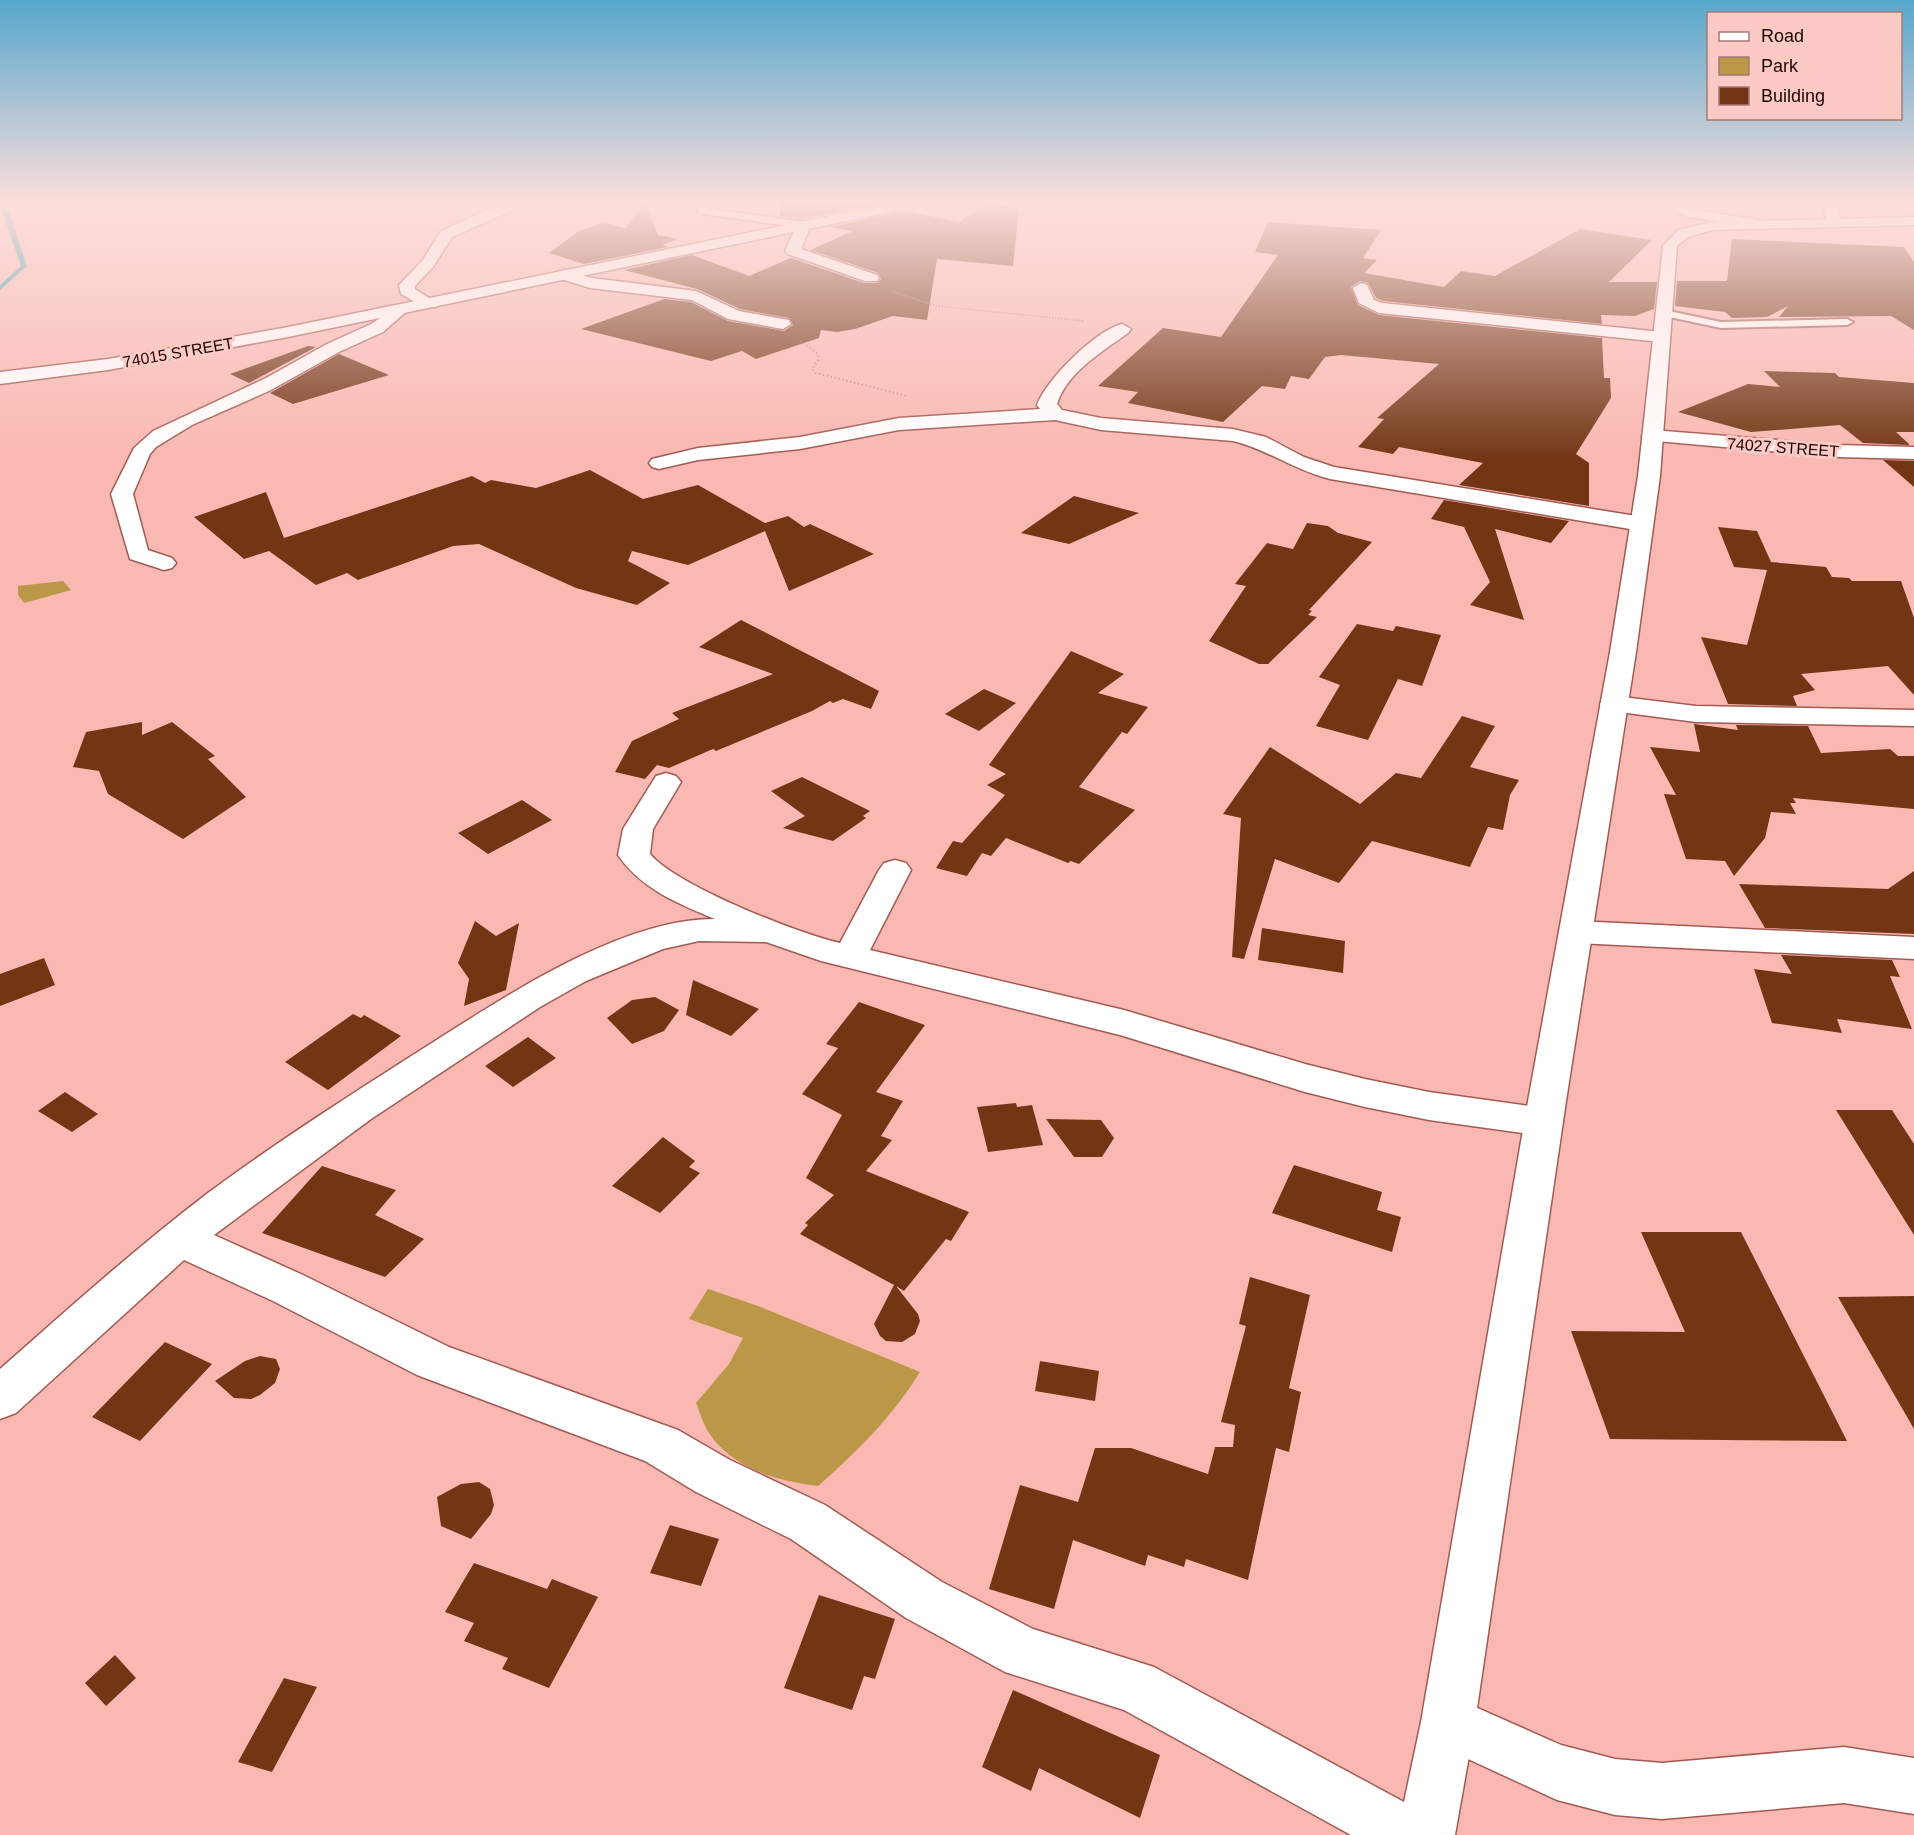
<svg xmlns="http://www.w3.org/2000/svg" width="1914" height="1835" font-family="Helvetica,sans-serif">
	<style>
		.green { fill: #bb9847 }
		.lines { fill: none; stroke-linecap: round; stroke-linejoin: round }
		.stream { fill: #1c94a1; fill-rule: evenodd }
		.building { fill: #723615 }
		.service-casing { stroke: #a25a53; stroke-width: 4 }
		.minor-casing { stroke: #a25a53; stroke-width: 3 }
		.tertiary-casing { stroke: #a25a53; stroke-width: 3 }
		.path-far1 { stroke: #b07c77; stroke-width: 1.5; stroke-dasharray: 1 2; stroke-linecap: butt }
		.path { stroke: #b07c77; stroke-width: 2; stroke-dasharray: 1 3; stroke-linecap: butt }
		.service { fill: #fff; fill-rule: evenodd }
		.minor { fill: #fff; fill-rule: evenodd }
		.tertiary { fill: #fff; fill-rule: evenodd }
		.labels { text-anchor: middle; stroke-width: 6; stroke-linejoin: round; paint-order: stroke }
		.far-street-label { font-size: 16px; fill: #1f0504; stroke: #fccac4 }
	</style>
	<rect width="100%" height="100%" fill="#f9b8b1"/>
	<!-- green -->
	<path class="green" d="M63 581 71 590 24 603 18 595V586Z
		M708 1289 761 1307 920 1372C892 1417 858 1451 818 1486 778 1481 733 1469 709 1433 703 1424 700 1412 696 1403L729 1364 743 1338 689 1319Z"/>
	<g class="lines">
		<!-- stream -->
		<path class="stream" d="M0 205 8 209 27 266 0 290V285L21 266Z"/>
	</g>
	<!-- building -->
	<path class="building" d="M644 202 658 235 678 239 662 245 668 247 584 264 549 253 579 231 603 223 626 228Z
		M781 202H856L873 205 802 219 780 216Z
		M986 204 1019 208 1013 266 937 259 927 320 893 316 855 329 837 332 821 330 819 338 756 359 742 351 711 361 581 329 664 299 691 302 728 321 784 331 793 325 789 318 740 309 697 289 624 270 692 255 749 276 791 258 864 283H877L881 279 878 273 810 250 853 231 830 227 905 211 959 222Z
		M1268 222 1381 230 1363 258 1377 260 1364 273 1444 287 1461 271 1495 276 1580 229 1652 240 1609 282H1657L1654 309 1635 316 1601 315 1602 324 1383 301 1376 298 1368 283 1360 281 1351 287 1358 305 1379 315 1602 338 1604 378H1610L1611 398 1576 454 1589 463V506L1459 485 1483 463 1399 447 1393 454 1358 447 1384 419 1377 418 1439 364 1341 355 1325 357 1309 379 1291 376 1285 389 1262 386 1223 422 1128 403 1138 392 1098 386 1163 328 1221 337 1278 255 1255 252Z
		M1732 239 1904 247 1914 262V330L1891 316 1779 317 1788 306 1767 317 1732 318 1725 312 1675 306 1677 281H1727Z
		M308 346 316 347 249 383 230 374Z
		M339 354 389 375 293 404 270 393Z
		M1764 371 1835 373 1839 377 1914 383V432H1896L1910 445 1863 443 1840 425 1751 432 1678 412 1748 384 1780 387Z
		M1883 460 1914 461V487Z
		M590 470 643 499 698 485 765 523 788 516 804 527 810 524 874 554 789 591 765 531 688 565 632 551 628 561 670 583 637 605 576 588 479 544 453 546 358 580 347 573 316 585 269 551 244 559 194 517 266 492 284 538 472 476 485 483 491 480 536 488Z
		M1074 496 1139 513 1069 544 1021 533Z
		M1444 500 1569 521 1551 543 1495 529 1524 620 1470 605 1490 582 1464 527 1431 519Z
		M1307 523 1328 526 1338 533 1372 542 1309 610 1312 611 1308 615 1317 617 1268 664H1259L1209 641 1246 586 1235 584 1267 543 1293 549Z
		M1718 527 1757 531 1771 562 1826 567 1832 577 1849 578 1852 581H1901L1914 618V695L1888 666 1801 674 1815 690 1793 696 1797 706 1728 704 1701 637 1747 645 1767 570 1734 567Z
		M741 620 879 691 871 709 843 699 833 703 830 701 812 711 716 751 713 749 669 768 657 765 645 779 615 772 632 741 679 719 672 713 773 674 699 647Z
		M1357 624 1393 631 1396 626 1441 635 1422 686 1398 679 1368 740 1316 726 1340 685 1319 677Z
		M1071 651 1124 674 1098 693 1148 707 1127 734 1122 732 1079 787 1135 810 1079 864 1071 861 1068 863 1006 838 991 856 982 853 967 876 936 868 953 841 962 843 1005 795 987 785 1006 774 989 765Z
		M984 689 1016 703 979 731 945 714Z
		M1462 716 1495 726 1470 767 1519 780 1510 795 1503 830 1488 827 1470 867 1372 841 1339 883 1275 859 1244 959 1232 957 1241 818 1223 814 1270 747 1360 804 1396 773 1421 778Z
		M142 722V735L172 722 215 756 208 759 246 797 183 839 108 794 99 771 73 767 86 732Z
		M1694 724 1738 730 1736 725 1808 726 1821 753 1890 749 1898 756H1914V809L1793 798 1796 803H1790L1796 814 1771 812 1765 838 1734 876 1725 861 1686 859 1664 794 1676 795 1650 747 1700 752Z
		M802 777 870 811 863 816 866 818 833 841 783 828 805 816 771 791Z
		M522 800 552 820 488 854 458 833Z
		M1914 871V934L1765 928 1739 884 1888 889Z
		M475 921 496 936 519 923 506 990 464 1006 469 979 458 963Z
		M1262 928 1345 941 1343 973 1258 960Z
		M1781 955 1892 960 1900 977 1890 976 1912 1029 1837 1019 1842 1033 1772 1023 1754 969 1792 974Z
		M44 958 55 985 0 1006V974Z
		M693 980 759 1009 731 1036 686 1015Z
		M655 997 679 1010 664 1031 632 1044 607 1018 632 1000Z
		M859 1002 925 1025 876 1092 903 1101 881 1136 892 1140 866 1171 969 1212 951 1241 946 1239 904 1291 896 1286 918 1314 920 1321 915 1334 902 1342 886 1341 880 1336 874 1324 894 1285 800 1234 808 1225 805 1223 834 1195 806 1178 842 1115 802 1094 838 1048 826 1044Z
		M353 1014 361 1018 364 1015 401 1036 328 1090 285 1062Z
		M528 1037 556 1058 513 1087 485 1066Z
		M65 1092 98 1114 72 1132 38 1111Z
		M1016 1103 1017 1107 1032 1105 1043 1145 988 1152 977 1107Z
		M1836 1110H1892L1914 1144V1235Z
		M1046 1119 1101 1120 1114 1138 1102 1157H1074Z
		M663 1137 695 1161 689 1167 700 1173 660 1213 612 1186Z
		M1294 1165 1382 1192 1377 1210 1401 1217 1392 1252 1272 1213Z
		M322 1166 396 1190 375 1215 424 1239 385 1277 262 1233Z
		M1641 1232H1741L1847 1441 1610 1439 1571 1331 1685 1332Z
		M1250 1277 1310 1295 1289 1388 1301 1392 1289 1452 1276 1448 1248 1580 1186 1559 1184 1567 1148 1555 1145 1566 1073 1540 1054 1609 989 1589 1020 1485 1078 1502 1095 1448H1131L1208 1474 1215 1447H1233L1235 1425 1221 1422 1246 1326 1239 1324Z
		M1914 1296V1429L1838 1297Z
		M165 1342 212 1364 140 1441 92 1417Z
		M260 1356 276 1359 280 1369 275 1383 260 1395 251 1399 234 1398 215 1381 245 1361Z
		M1040 1361 1099 1371 1095 1401 1035 1391Z
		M479 1482 490 1489 494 1505 491 1514 471 1539 441 1526 437 1497 461 1484Z
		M670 1525 719 1539 701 1586 650 1573Z
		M474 1563 547 1589 552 1579 598 1597 549 1688 502 1669 508 1658 464 1641 474 1623 445 1612Z
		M819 1595 895 1619 875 1679 864 1676 852 1710 784 1688Z
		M115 1655 136 1678 106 1706 85 1683Z
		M284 1678 317 1687 272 1772 238 1762Z
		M1013 1690 1160 1755 1140 1818 1039 1768 1031 1791 982 1767Z"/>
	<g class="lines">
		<!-- service casing -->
		<g class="service-casing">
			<path id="service" d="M708 202H721L708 209 804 222 809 225 804 228 698 213 697 207Z
				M1664 310 1721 322 1847 319 1853 322 1847 325 1721 328 1660 315V311Z"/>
		</g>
		<!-- minor casing -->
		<g class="minor-casing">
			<path id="minor" d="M505 202H521L511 211 452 237 433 267 415 286V289L438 304 436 307H424L401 294 399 285 422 261 441 231Z
				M1063 202H1083L1073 207H1063Z
				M1660 202H1678L1696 210 1759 220 1766 224 1759 228 1688 217Z
				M1825 202H1839L1838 214 1842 222 1840 225H1830C1824 217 1824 211 1825 202Z
				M804 221 811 225 801 249 877 275 879 278 877 281H865L788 254 785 251 797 225Z
				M564 270 592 278 696 291 739 311 789 320 791 324 783 329 728 319 692 300 590 288 558 278 556 275Z
				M1361 283 1367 285 1374 300 1382 303 1661 332 1670 337 1661 342 1379 313 1359 303 1353 288Z
				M400 305 408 310 383 332 339 352 269 391 192 425 156 447 150 454 133 494 148 550 172 558 176 563 172 568 164 570 130 559 111 494 134 448 153 431 266 378 327 344 371 324Z
				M1122 324 1131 329 1128 333C1102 352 1067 372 1057 404L1062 410 1101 418 1233 429 1266 437 1304 457 1334 467 1642 517 1650 519 1653 524 1650 529 1642 531 1330 479C1296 471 1267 449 1233 441L1101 430 1055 420 899 430 800 449 698 460 659 469 652 467 649 463 652 459 698 448 800 437 899 418 1040 409 1037 405C1047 379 1095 331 1122 324Z
				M1652 430 1838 445 1914 447V459L1838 457 1645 440 1642 436 1645 432Z
				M1614 696 1696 706 1914 710V726L1696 722 1604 710 1600 704 1604 698Z
				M666 773 676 776 681 782 653 829 650 854C677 886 797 933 840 943L879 870 884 863 895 860 906 863 911 870 870 950 1124 1010 1305 1064 1365 1079 1429 1092 1544 1108 1558 1112 1563 1122 1558 1132 1544 1136 1429 1120 1365 1107 1305 1092 1120 1035 821 961 766 942 699 941 663 949 586 981 540 1007 371 1119 214 1235 303 1275 449 1347 678 1430 730 1460 825 1505 942 1582 1033 1629 1154 1667 1428 1815 1437 1835H1351L1124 1710 1005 1672 906 1618 791 1539 696 1492 645 1461 417 1375 273 1301 184 1260 16 1413 0 1419V1369C68 1309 136 1248 208 1193 281 1139 358 1090 435 1041 509 994 624 918 715 919 679 904 641 889 618 855L623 829 656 776Z
				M1576 921 1914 937V959L1576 943 1564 940 1559 932 1564 924Z
				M1448 1695 1561 1745 1615 1759 1662 1763 1844 1747 1914 1758V1814L1844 1803 1662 1819 1615 1815 1557 1800 1429 1741 1421 1722 1429 1703Z"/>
		</g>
		<!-- tertiary casing -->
		<g class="tertiary-casing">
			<path id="tertiary" d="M899 202H926L919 206 288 337 108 370 0 384V372L108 359 288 327Z
				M1914 217V225L1713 230 1688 237 1677 246 1660 476 1636 652 1566 1101 1475 1722 1455 1835H1397L1421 1722 1528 1101 1610 652 1638 476 1663 246 1678 230 1713 222Z"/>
		</g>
		<!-- path-far1 -->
		<path class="path-far1" d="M893 292 937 306 1084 321"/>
		<!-- path -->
		<path class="path" d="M800 341 818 354V360L812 369 816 373 907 396"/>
		<!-- service -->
		<use href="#service" class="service"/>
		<!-- minor -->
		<use href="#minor" class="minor"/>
		<!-- tertiary -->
		<use href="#tertiary" class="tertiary"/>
	</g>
	<!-- sky -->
	<linearGradient id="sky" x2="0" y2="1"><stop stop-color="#56a7cc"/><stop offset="0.44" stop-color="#fcdfdc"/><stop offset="1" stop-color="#fcdfdc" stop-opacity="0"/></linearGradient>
	<rect width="1914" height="459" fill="url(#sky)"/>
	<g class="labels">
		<!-- far-street labels -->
		<g class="far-street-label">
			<text transform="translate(178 352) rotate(-10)" y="6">74015 STREET</text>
			<text transform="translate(1783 447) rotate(4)" y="6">74027 STREET</text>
		</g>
	</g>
	<!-- legend -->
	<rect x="1707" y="12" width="195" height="108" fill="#fccac4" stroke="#a47b77" stroke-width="1.5"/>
	<rect x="1719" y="32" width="30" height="9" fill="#ffffff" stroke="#a47b77" stroke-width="1.5"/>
	<text x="1761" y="42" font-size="18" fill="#1f0504">Road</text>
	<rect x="1719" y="57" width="30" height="18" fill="#bb9847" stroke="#a47b77" stroke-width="1.5"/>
	<text x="1761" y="72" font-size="18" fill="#1f0504">Park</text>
	<rect x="1719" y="87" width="30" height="18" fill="#723615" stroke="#a47b77" stroke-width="1.5"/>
	<text x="1761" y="102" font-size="18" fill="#1f0504">Building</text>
</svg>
